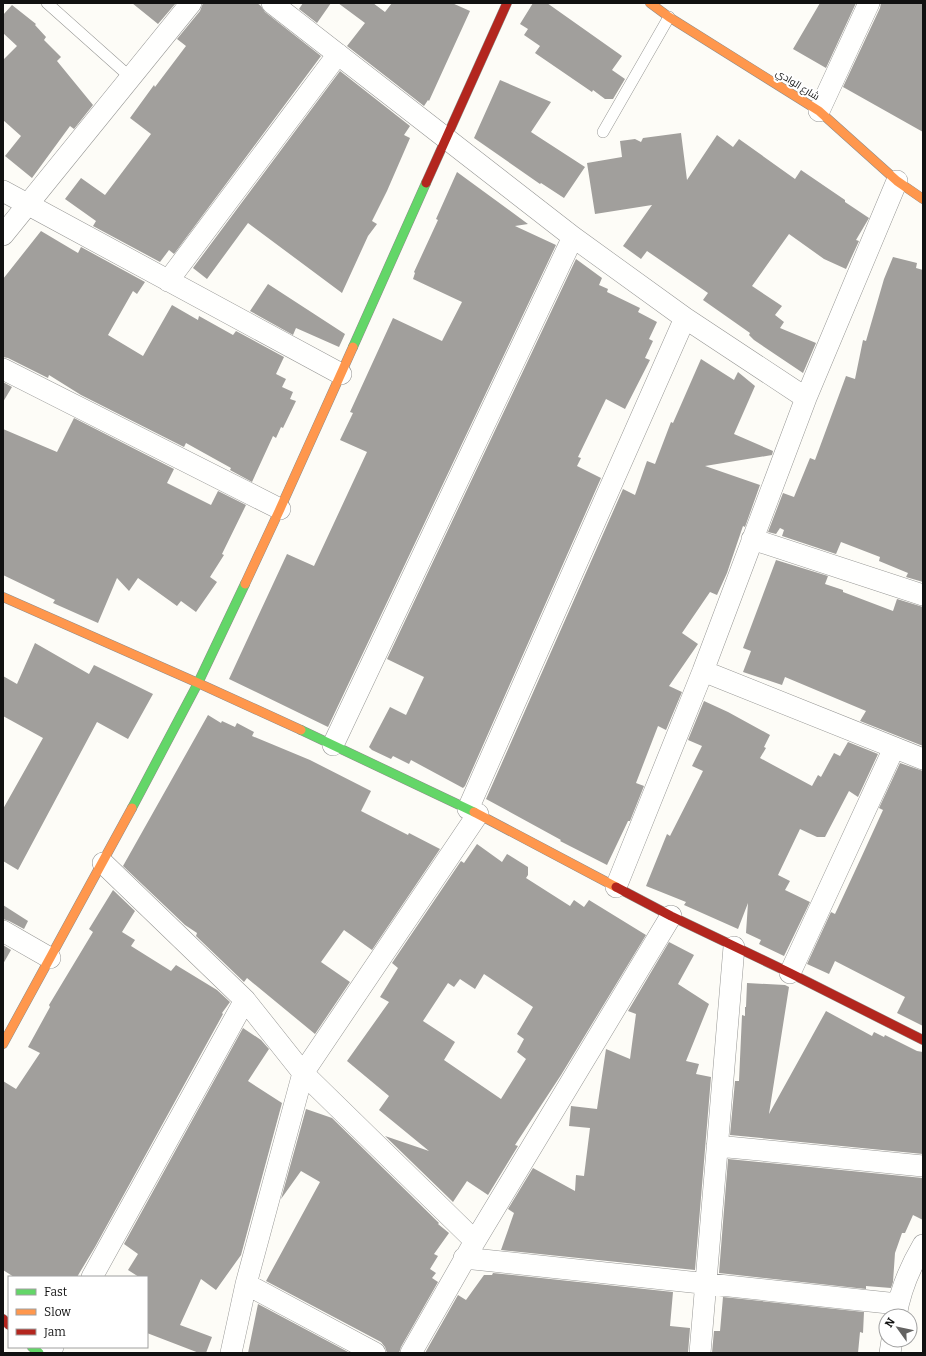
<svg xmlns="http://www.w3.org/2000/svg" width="926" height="1356" font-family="Bitter,Cairo,serif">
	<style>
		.building { fill: #a19f9c; fill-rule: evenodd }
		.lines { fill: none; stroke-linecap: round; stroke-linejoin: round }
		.lane-casing { stroke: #979795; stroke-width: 12 }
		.street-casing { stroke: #979795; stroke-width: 22 }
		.fast-casing { stroke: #8e8d8b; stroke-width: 10 }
		.slow-casing { stroke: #8e8d8b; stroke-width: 10 }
		.jam-casing { stroke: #8e8d8b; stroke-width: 10 }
		.lane { stroke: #fffffe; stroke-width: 11 }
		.street { stroke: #fffffe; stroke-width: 21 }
		.fast { stroke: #63d668; stroke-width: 9 }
		.slow { stroke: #ff974d; stroke-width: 9 }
		.jam { stroke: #b3261e; stroke-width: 9 }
		.labels { text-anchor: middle; stroke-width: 4; stroke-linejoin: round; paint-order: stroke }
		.street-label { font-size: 10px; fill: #111; stroke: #fff }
	</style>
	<rect width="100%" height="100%" fill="#fdfcf7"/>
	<!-- building -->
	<path class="building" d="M132 3H176L158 24Z
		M203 3H257L261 6 265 12 321 56 174 254 169 250 160 262 93 226 96 221 65 199 81 178 105 195 151 134 130 118 154 85 155 87 186 46 177 39 200 11Z
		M303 3H331L317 23 299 9Z
		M338 3H373L385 12 392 3H452L470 11 429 101 428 100 424 106 347 46 365 23Z
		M533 3H547L622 56 612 70 625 79 613 99H605L593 90 592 92 535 53 540 46 524 35 528 29 520 24Z
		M820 3H856L826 68 793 49Z
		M881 3H923V132L843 87 880 8Z
		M12 5 36 24 35 25 46 37 44 40 61 57 57 61 93 105 74 129 70 126 32 178 5 156 21 136 3 120V60L17 46 3 33V15Z
		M340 71 410 126 404 135 410 138 387 191 372 221 377 224 368 236 342 293 248 223 207 279 193 268Z
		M500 80 551 102 531 132 585 167 564 198 541 183 540 184 474 138Z
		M681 133 687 180 717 135 733 147 739 139 795 179 801 170 845 200V202L869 218 856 240 859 241 846 269 824 259 789 234 752 286 782 306 775 315 784 322 780 328 816 343 803 373 754 340 749 335 750 333 703 300 708 293 647 251 641 259 623 246 652 205 595 214 587 163 622 157 620 141 635 139 641 142 643 138Z
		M457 172 528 224 515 226 556 245 328 727 229 679 287 554 314 566 367 452 340 440 353 413 350 412 393 318 442 341 462 302 413 279 415 273 414 272 438 220 436 219Z
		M41 231 78 253 81 247 145 282 137 294 133 291 108 335 143 356 172 305 198 320 199 316 233 335 236 331 284 357 276 374 286 379 282 387 293 392 290 399 296 401 283 428 281 427 276 438 273 436 252 482 230 470 231 468 186 443 184 447 81 395 49 375 48 378 8 358 3 357V279Z
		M893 257 917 263 916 268 923 270V582L906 577 908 573 879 561 880 557 841 542 836 554 782 536 784 530 780 528 776 534 768 532 783 493 794 497 810 458 815 460 846 376 855 379 863 340 866 341 884 279Z
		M576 259 602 278 599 285 608 289 607 292 640 308 638 312 657 322 649 339 653 341 645 358 650 360 625 409 606 399 578 457 581 458 577 466 601 478 465 786 463 788 411 760 409 764 393 756 391 759 372 750 369 747 390 707 406 715 424 677 387 659Z
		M268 284 345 334 339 347 296 328 293 335 250 311Z
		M701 359 734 380 738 372 755 386 734 434 773 451 772 455 705 466 760 485 745 527 743 526 727 573 717 595 710 592 682 633 698 644 669 686 682 692 666 730 658 726 636 783 644 786 630 821H628L607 865 560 841 561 840 486 799 623 489 635 495 647 461 655 464 671 422 673 423Z
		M3 382 12 387 3 402Z
		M74 418 174 469 167 483 211 505 218 491 246 505 222 554 224 555 210 577 217 582 196 612 181 601 177 606 138 578 129 591 117 578 98 623 53 603 55 600 3 575V429L57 452Z
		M776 560 828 576 825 584 843 590V592L893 611 897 599 923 607V746L860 721 866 711 785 677 782 685 743 672 751 651 743 648Z
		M35 643 89 674 94 665 153 694 128 739 97 722 18 870 3 861V809L43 738 3 716V676L17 684Z
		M704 701 728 712 770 735 764 747 766 748 760 758 812 786 818 775 821 777 834 753 840 756 848 742 878 754 858 797 849 791 825 837H817L800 829 778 875 790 881 785 890 810 902 784 956 759 944 761 940 746 933 748 903 738 929 684 905 686 902 646 886 667 834 670 836 703 771 692 766 702 746 688 740Z
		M208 715 221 723 222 721 235 727 237 723 254 732 252 736 310 760 371 791 361 811 408 835 409 833 440 849 372 950 344 930 321 962 350 982 315 1034 247 978 244 982 196 936 197 933 185 925 123 866Z
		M900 763 923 771V1026L897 1013 905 997 835 961 829 974 807 964 831 912 835 914 861 858 883 810 879 808Z
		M477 844 502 862 507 854 528 867V875L526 878 570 906 574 900 584 907 589 900 646 935 561 1075 515 1145 518 1146 488 1195 467 1181 453 1202 385 1136 429 1151 379 1110 389 1096 347 1061 389 1002 380 997 398 968 392 963 461 861 464 863ZM484 974 533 1007 517 1034 524 1039 517 1052 526 1059 501 1099 444 1060 455 1042 423 1021 448 983 454 987 460 979 475 989Z
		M113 890 135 911 122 932 135 940 131 946 171 971 176 965 217 990 230 1002 222 1013 223 1014 95 1247 77 1277H14L3 1270V1081L16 1089 40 1053 28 1047 50 1007 49 1005 93 932 89 929Z
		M3 905 28 921 24 929 9 921 3 919Z
		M669 942 694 955 678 984 709 1004 686 1061 699 1064 696 1074 711 1077 695 1270 501 1250 514 1213 508 1209 533 1168 575 1191 576 1175 584 1176 590 1128 569 1126 571 1106 597 1109 606 1049 630 1059 636 1014 628 1011Z
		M3 945 11 950 3 964Z
		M747 983 785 985 789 987 769 1114 826 1011 872 1036 874 1032 884 1037 885 1035 917 1051 923 1052V1154L730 1135 735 1081H739L742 1015 745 1016V1007H746Z
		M243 1028 261 1040 269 1049 248 1081 282 1103 241 1255 216 1290 201 1279 180 1325 212 1337 206 1353H199L147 1333V1277H139L128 1270 138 1254 124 1244Z
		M306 1109 332 1118 439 1223 438 1224 449 1233 434 1254 438 1256 430 1269 436 1273 432 1278 438 1282 401 1347 399 1353H387L385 1347 381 1342 266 1281 320 1182 301 1171 281 1199Z
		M728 1159 923 1178V1220L913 1215 905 1233H902L895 1253 893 1282 891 1288 866 1286V1289L719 1273Z
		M493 1273 673 1292 670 1326 690 1328 688 1353H425L458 1295 466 1300 484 1275H492Z
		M723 1297 864 1312 863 1333 860 1332 858 1353H712L714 1331H720Z
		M258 1304 350 1353H248Z"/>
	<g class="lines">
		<!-- lane casing -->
		<g class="lane-casing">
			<path id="lane" d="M47 3 130 77
				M603 132 669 17"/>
		</g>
		<!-- street casing -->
		<g class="street-casing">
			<path id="street" d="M272 3 573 237 685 318 806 398
				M819 111 869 3
				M3 191 341 374
				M3 235 191 3
				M168 281 338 54
				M3 369 280 509
				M752 539 923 595
				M703 671 923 759
				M333 745 573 237
				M468 809 685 318
				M103 863 245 1000 303 1073 475 1241
				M616 887 703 671 806 398 897 181
				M3 931 50 958
				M790 973 894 748
				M717 1146 923 1166
				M464 1258 898 1304
				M92 1277 245 1000
				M246 1284 375 1353
				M896 1316C900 1291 910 1267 923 1245
				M50 1353 53 1347
				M231 1353 246 1284 303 1073 478 814
				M411 1353 475 1241 671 916
				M700 1353 734 947
				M890 1353 892 1340"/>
		</g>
		<!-- fast casing -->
		<g class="fast-casing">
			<path id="fast" d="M353 347 426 183
				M301 730 474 812
				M132 808 198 683 245 584
				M32 1347 39 1353"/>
		</g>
		<!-- slow casing -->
		<g class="slow-casing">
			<path id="slow" d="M650 3 669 17 819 111 897 181 923 199
				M245 584 280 509 353 347
				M3 597 198 683 301 730
				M474 812 616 887
				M3 1044 132 808"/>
		</g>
		<!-- jam casing -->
		<g class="jam-casing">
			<path id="jam" d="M426 183 507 3
				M616 887 671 916 790 973 923 1040
				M3 1319 9 1325"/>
		</g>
		<!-- lane -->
		<use href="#lane" class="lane"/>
		<!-- street -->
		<use href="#street" class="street"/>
		<!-- fast -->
		<use href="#fast" class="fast"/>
		<!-- slow -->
		<use href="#slow" class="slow"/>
		<!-- jam -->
		<use href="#jam" class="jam"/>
	</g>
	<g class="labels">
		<!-- street labels -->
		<g class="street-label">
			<text transform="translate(798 84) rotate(32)" y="4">شارع الوادي</text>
		</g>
	</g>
	<!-- border -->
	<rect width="926" height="1356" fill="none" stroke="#111111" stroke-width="8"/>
	<!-- legend -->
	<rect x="8" y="1276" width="140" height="72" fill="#ffffff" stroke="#a0a0a0"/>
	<rect x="16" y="1289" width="20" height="6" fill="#63d668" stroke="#a0a0a0"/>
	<text x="44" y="1296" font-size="12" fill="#111111">Fast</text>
	<rect x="16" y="1309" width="20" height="6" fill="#ff974d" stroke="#a0a0a0"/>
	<text x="44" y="1316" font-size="12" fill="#111111">Slow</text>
	<rect x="16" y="1329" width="20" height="6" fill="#b3261e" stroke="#a0a0a0"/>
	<text x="44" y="1336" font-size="12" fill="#111111">Jam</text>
	<!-- north arrow -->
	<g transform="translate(898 1328) rotate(303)"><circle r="19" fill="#ffffff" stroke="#a0a0a0"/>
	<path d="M0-3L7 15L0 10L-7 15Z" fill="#646362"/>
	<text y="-6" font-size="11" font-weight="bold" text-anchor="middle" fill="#111111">N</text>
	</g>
</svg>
